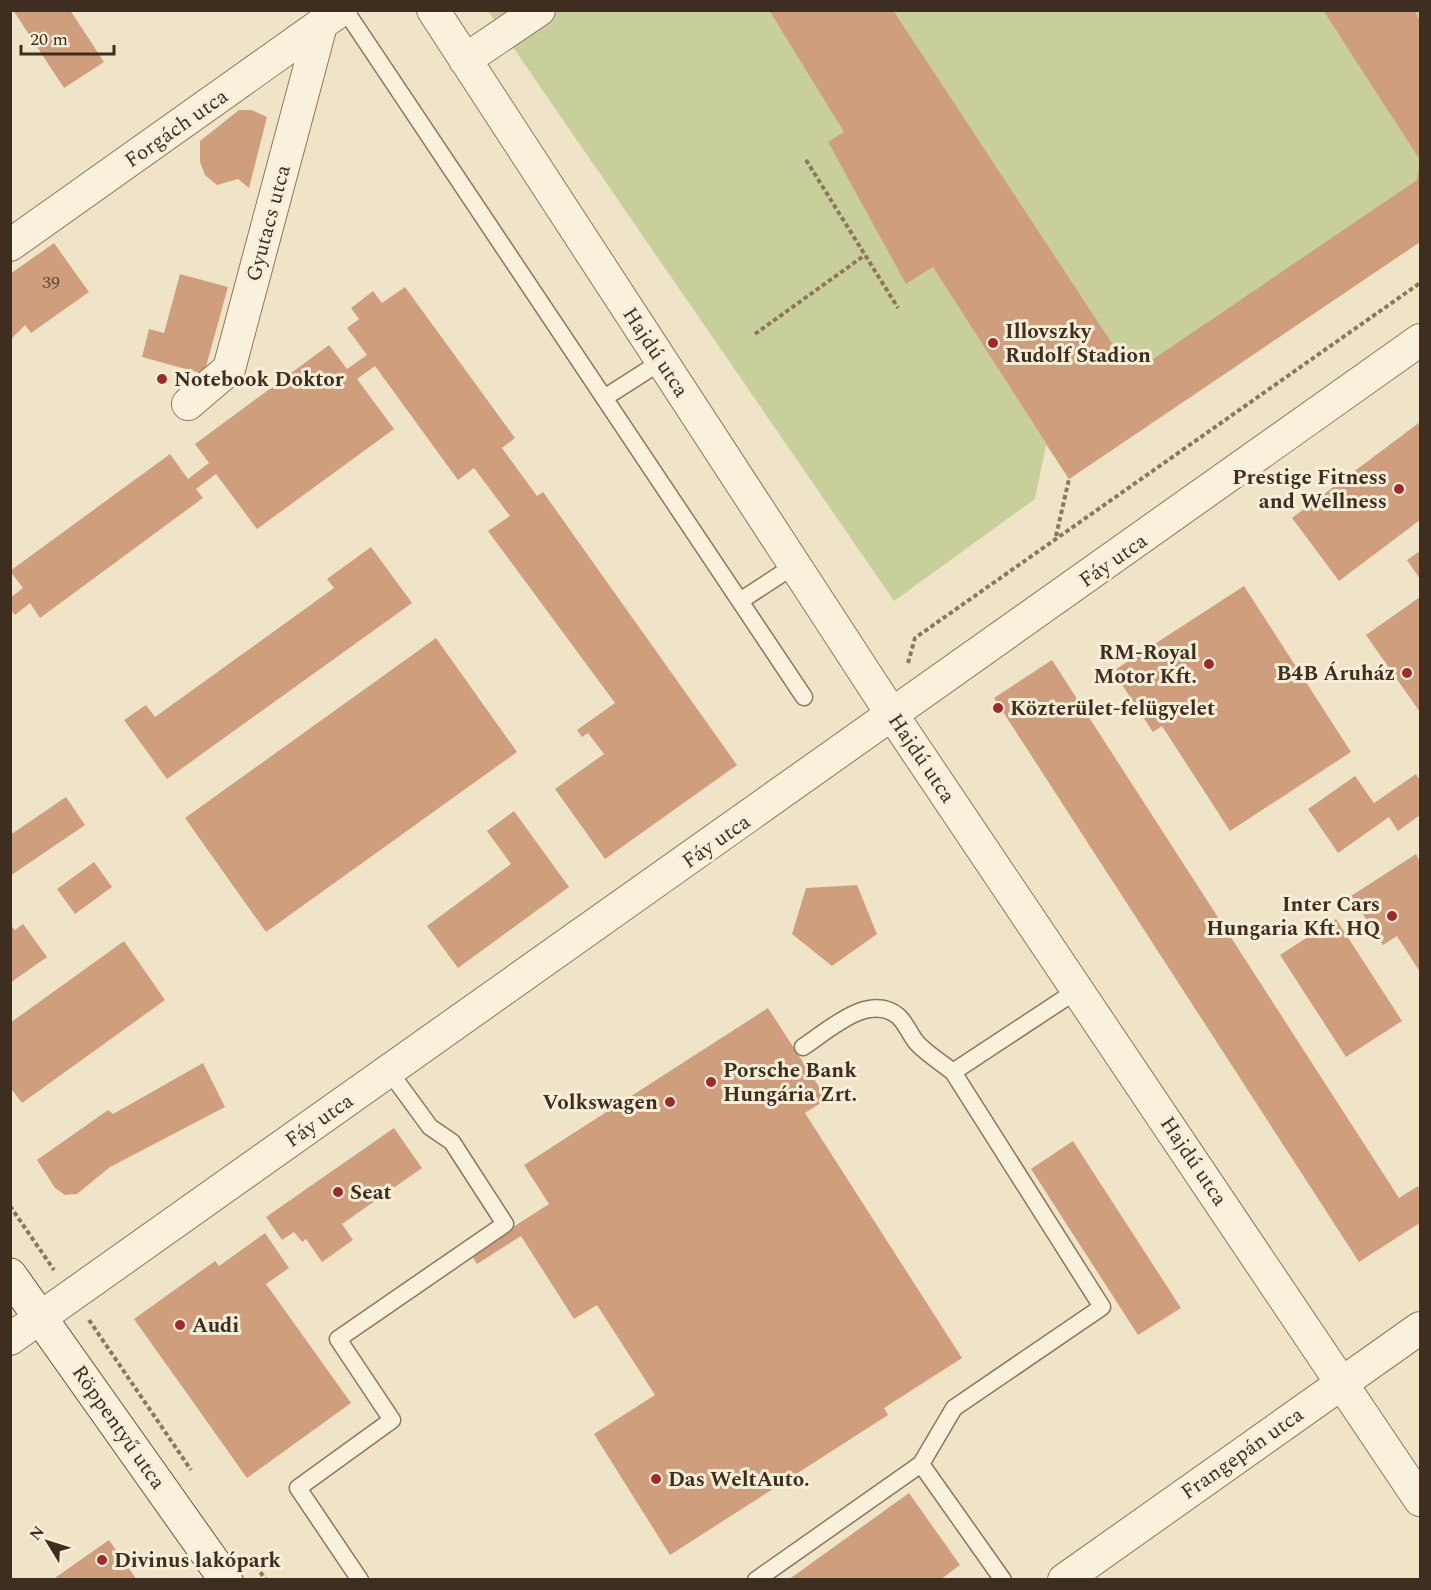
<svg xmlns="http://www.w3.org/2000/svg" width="1431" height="1590" font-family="Spectral,serif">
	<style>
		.green { fill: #c9cf9b }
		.building { fill: #cf9f7d }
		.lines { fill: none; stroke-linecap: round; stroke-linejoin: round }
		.lane-casing { stroke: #8d765c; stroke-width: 19 }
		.street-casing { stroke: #8d765c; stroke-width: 34 }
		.secondary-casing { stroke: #6f573f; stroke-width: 35 }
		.path { stroke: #8d765c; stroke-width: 4; stroke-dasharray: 4.5 3; stroke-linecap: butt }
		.lane { stroke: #faf1dc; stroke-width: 16 }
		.street { stroke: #faf1dc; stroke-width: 32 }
		.secondary { stroke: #faf1dc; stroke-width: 33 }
		.poi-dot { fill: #9e2a2b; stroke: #f7eed8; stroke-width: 2 }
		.labels { text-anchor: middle; stroke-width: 6; stroke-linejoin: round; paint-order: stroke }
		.number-label { font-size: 18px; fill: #624a37 }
		.street-label { font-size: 21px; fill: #3d2e20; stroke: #f7eed8 }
		.poi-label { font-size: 21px; font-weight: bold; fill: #3d2e20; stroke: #f7eed8; text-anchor: start }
	</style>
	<rect width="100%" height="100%" fill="#f0e4c8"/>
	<!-- green -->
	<path class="green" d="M488 11H1420V242L1069 479 1046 445 1035 499 894 601Z"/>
	<!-- building -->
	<path class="building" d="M13 10H70L104 62 64 88Z
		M769 10H893L1123 360 1143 366 1417 180 1419 167 1420 242 1069 479 933 267 906 284 828 142 844 132Z
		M1323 10H1414L1420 21V160Z
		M239 110H252L267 117 249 188 238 179 217 185 205 175 200 162V141Z
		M54 243 89 292 31 333 25 325 10 340V274Z
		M180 274 228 287 204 374 142 357 149 329 164 333Z
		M405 287 515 438 502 448 537 496 543 492 737 765 605 859 555 789 604 754 588 733 582 737 577 730 615 703 488 531 510 516 474 468 458 480 375 366 357 379 394 429 257 529 216 474 196 489 203 498 40 618 30 603 15 615 10 609V598L23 588 10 571 170 454 188 479 209 463 195 444 329 345 347 369 367 355 347 328 359 319 351 308 373 291 382 303Z
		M1420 422V520L1339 581 1292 518Z
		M371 547 412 603 167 779 124 720 146 705 155 717 334 588 327 579Z
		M1420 551V579L1407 560Z
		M1244 586 1351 752 1230 831 1162 726 1153 732 1113 671Z
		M1420 597V712L1366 635Z
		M436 638 517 752 266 932 185 818Z
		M1052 660 1399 1198 1418 1186 1420 1191V1228L1418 1224 1359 1262 994 698Z
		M1416 774 1420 781V815L1398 831 1389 817 1338 853 1308 809 1355 776 1374 803Z
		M66 797 85 825 10 876V835Z
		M514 811 569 887 458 968 427 926 511 864 487 831Z
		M1416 854 1420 862V972L1397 936 1383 945 1351 896Z
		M94 862 112 887 75 914 57 889Z
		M857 885 877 934 832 966 792 934 806 888Z
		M1336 919 1402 1021 1346 1057 1280 955Z
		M23 924 47 957 10 983V925L15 930Z
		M124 941 165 1000 22 1103 10 1087V1023Z
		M768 1008 827 1099 805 1113 962 1358 884 1408 888 1415 670 1555 594 1434 655 1395 597 1305 574 1319 521 1236 477 1264 471 1254 549 1204 524 1165Z
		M203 1063 225 1107 110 1167 77 1194 65 1195 55 1188 37 1160 108 1110 113 1114Z
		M394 1128 422 1168 342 1224 353 1240 322 1262 306 1239 302 1242 294 1232 282 1240 266 1217Z
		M1073 1141 1181 1308 1138 1335 1031 1169Z
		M265 1233 289 1268 266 1284 351 1403 247 1478 134 1319 215 1261 219 1266Z
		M909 1493 960 1565 940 1580H788Z
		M109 1540 137 1580H52Z"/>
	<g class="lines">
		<!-- lane casing -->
		<g class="lane-casing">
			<path id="lane" d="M345 10 804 697
				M604 398 662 361
				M740 601 795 565
				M803 1047C828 1031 868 992 898 1016 906 1023 910 1035 917 1043 927 1054 942 1063 953 1072L1102 1307 954 1408 921 1464
				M953 1072 1079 989
				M360 1580 298 1488 392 1420 338 1339 505 1224 452 1142 430 1127 389 1071
				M756 1580 921 1464 1003 1580"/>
		</g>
		<!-- street casing -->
		<g class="street-casing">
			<path id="street" d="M433 10 893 716 1420 1500
				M465 60 539 10
				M10 245 341 10
				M188 404 229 369 321 25
				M10 1339 1420 340
				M1064 1580 1420 1328"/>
		</g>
		<!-- secondary casing -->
		<g class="secondary-casing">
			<path id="secondary" d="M10 1275 226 1580"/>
		</g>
		<!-- path -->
		<path class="path" d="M806 160 898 308
			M755 334 865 255
			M1056 536 1069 479
			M908 663 915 638 1420 283
			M10 1206 54 1270
			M89 1320 191 1470
			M256 1566 266 1580"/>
		<!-- lane -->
		<use href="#lane" class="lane"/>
		<!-- street -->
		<use href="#street" class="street"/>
		<!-- secondary -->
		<use href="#secondary" class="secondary"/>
	</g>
	<!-- markers -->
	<g class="poi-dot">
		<circle cx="993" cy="343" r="6"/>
		<circle cx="162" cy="379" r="6"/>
		<circle cx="1399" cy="489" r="6"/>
		<circle cx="1209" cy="664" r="6"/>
		<circle cx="1407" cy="673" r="6"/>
		<circle cx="998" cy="708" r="6"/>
		<circle cx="1392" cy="916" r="6"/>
		<circle cx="711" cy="1082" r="6"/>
		<circle cx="670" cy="1102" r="6"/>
		<circle cx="338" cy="1192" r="6"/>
		<circle cx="180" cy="1325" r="6"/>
		<circle cx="656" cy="1479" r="6"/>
		<circle cx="102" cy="1560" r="6"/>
	</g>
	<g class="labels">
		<!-- number labels -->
		<g class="number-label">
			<text x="51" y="288">39</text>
		</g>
		<!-- street labels -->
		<g class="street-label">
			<text transform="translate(176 128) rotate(-35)" y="7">Forgách utca</text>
			<text transform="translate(268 223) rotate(-75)" y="7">Gyutacs utca</text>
			<text transform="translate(656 352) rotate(57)" y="7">Hajdú utca</text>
			<text transform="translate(1113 560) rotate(-35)" y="7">Fáy utca</text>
			<text transform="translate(922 758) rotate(56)" y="7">Hajdú utca</text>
			<text transform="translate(716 841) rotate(-35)" y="7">Fáy utca</text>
			<text transform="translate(319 1120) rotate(-35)" y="7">Fáy utca</text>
			<text transform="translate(1194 1161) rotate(56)" y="7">Hajdú utca</text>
			<text transform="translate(119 1427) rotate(55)" y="7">Röppentyű utca</text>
			<text transform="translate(1242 1453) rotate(-35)" y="7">Frangepán utca</text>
		</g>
		<!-- poi labels -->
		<g class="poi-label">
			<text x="1005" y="338">Illovszky<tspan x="1005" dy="24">Rudolf Stadion</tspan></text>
			<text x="174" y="386">Notebook Doktor</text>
			<text x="1387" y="484" text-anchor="end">Prestige Fitness<tspan x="1387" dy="24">and Wellness</tspan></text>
			<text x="1197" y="659" text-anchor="end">RM-Royal<tspan x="1197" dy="24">Motor Kft.</tspan></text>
			<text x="1395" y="680" text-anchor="end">B4B Áruház</text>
			<text x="1010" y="715">Közterület-felügyelet</text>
			<text x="1380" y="911" text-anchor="end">Inter Cars<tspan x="1380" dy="24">Hungaria Kft. HQ</tspan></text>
			<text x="723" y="1077">Porsche Bank<tspan x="723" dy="24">Hungária Zrt.</tspan></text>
			<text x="658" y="1109" text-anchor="end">Volkswagen</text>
			<text x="350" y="1199">Seat</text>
			<text x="192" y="1332">Audi</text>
			<text x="668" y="1486">Das WeltAuto.</text>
			<text x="114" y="1567">Divinus lakópark</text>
		</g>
	</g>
	<!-- border -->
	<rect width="1431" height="1590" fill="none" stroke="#3d2e20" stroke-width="24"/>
	<!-- north arrow -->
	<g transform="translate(48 1542) rotate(308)" stroke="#f7eed8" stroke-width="4.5" paint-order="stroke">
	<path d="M0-4.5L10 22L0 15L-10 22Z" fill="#3d2e20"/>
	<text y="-9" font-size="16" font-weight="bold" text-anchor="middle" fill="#3d2e20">N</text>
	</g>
	<!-- scale -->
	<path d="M21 45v9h93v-9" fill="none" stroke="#3d2e20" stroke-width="3"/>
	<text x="30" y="45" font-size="18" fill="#3d2e20" stroke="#f7eed8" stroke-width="4.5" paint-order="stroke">20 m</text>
</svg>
